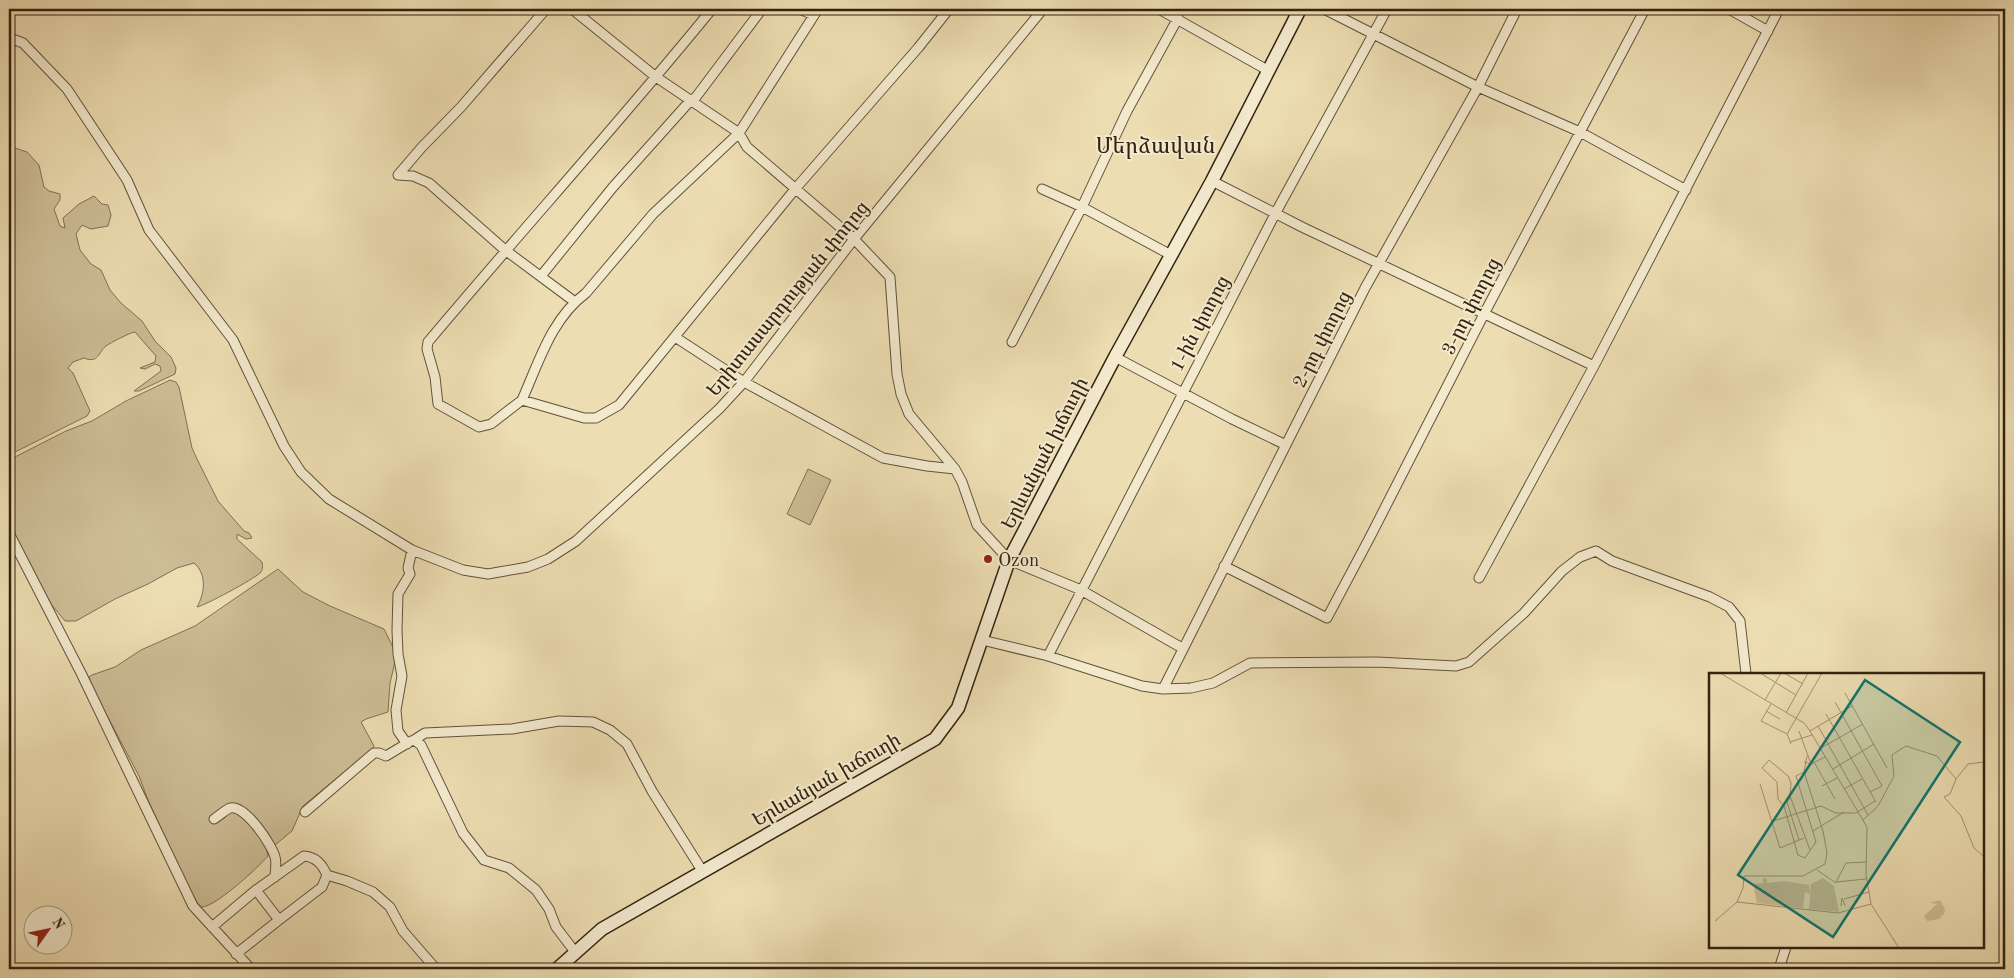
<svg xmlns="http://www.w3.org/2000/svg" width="2014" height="978" font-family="'Old Standard TT','Noto Serif Armenian',serif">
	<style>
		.green { fill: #cdbd96; stroke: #807053 }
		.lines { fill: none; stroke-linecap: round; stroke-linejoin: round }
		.minor-casing { stroke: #625238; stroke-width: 11 }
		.secondary-casing { stroke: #332310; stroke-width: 15 }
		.minor { stroke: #f3e9cd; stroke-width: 9 }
		.secondary { stroke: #f3e9cd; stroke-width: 12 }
		.poi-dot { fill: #8f2418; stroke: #f3e9cd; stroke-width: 2 }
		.labels { text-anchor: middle; stroke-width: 4; stroke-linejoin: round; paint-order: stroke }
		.street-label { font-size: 19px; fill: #332310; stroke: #f3e9cd }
		.poi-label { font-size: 19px; fill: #332310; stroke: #f3e9cd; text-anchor: start }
		.quarter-label { font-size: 21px; letter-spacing: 1px; fill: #332310; stroke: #f3e9cd }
		.inset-road { fill: none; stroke: #a39371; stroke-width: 1 }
		.view { fill: #0f766e; fill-opacity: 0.15; stroke: #0f766e; stroke-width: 2.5 }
		.inset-edge { fill: none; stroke: #332310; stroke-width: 2.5 }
	</style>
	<rect width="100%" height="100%" fill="#edddb2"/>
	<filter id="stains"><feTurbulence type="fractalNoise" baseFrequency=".004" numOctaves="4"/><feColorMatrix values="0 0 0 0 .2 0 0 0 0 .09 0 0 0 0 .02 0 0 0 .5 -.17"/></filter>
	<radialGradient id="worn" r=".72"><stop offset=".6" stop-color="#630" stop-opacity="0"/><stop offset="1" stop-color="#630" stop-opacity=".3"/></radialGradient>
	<!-- green -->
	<path class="green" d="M9 146 27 152 39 165 44 187 49 191 60 194V200L54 209 60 226 65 228 63 218 79 204 94 196 102 204 108 205 111 215 108 226 91 229 82 225 76 234 80 250 91 264 101 270 110 290 121 303 142 321 155 341 171 357 176 368 175 374 139 391H134L161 371 160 366 155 364 145 369 140 368 155 362 156 356 135 332C131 332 110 343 106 346 98 352 99 364 84 358L73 362 68 368 73 373 90 411 87 416 9 455Z
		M170 380 176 382 179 387 192 448 197 459 218 501 244 531 249 533 252 538 246 539 237 534V539L262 562C263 567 263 570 260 573 254 579 204 606 197 607 205 593 207 574 194 563L177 568 148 584 115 599 76 621H65L47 599 14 536 15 531 10 526 9 460 66 431 92 421 126 401Z
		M808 469 831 480 810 525 787 514Z
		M278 569 303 592 330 606 384 629 393 647 395 662 390 683 388 712 366 719 361 722 374 746 373 748 303 806 292 831 275 845 272 844 251 816 233 811 247 818 266 847 268 856C258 868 215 907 202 907L198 904 187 885 148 800 139 776 94 691 89 677 92 675 115 667 141 650 195 626Z"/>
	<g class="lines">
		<!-- minor casing -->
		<g class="minor-casing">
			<path id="minor" d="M572 9 656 77 739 133 747 147 854 239 890 277 897 374 901 394 909 414 955 469 962 482 977 525 1009 560 1081 590 1182 648
				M712 9C620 122 522 230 428 342L427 349 435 377 438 404 479 427 491 424 522 400 584 418H596L619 405 796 188 918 48 949 9
				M799 9 814 15
				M1159 9 1269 71
				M1324 9 1478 87 1580 132 1686 190
				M1729 9 1768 31
				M9 43 15 40 23 43 67 89 127 180 149 230 233 340 284 446 301 472 329 499 412 550 463 570 488 574 528 567 548 559 576 541 719 409 744 382 854 239 1043 9
				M398 175 422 147 461 107 546 9
				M398 175 413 176 429 183 505 250 575 302
				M1212 181 1302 227 1594 366
				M1042 189 1082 207 1171 255
				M541 276 613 187 690 101 696 97 762 9
				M675 337 744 382 883 458 927 466 955 469
				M1012 342 1082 207 1127 111 1178 18
				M1115 357 1232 419 1286 445
				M522 400C539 362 551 319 586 293L653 214 739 133 818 9
				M9 533 81 673 193 906 251 969
				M1224 566 1327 618 1369 539 1484 314 1645 9
				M1479 578 1594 366 1779 9
				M982 640 1048 656 1142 686 1163 689 1191 688 1213 683 1250 663 1377 662 1456 666 1469 662 1524 613 1562 571 1580 557 1596 551 1612 561 1710 597 1729 607 1740 621 1746 674
				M1048 656 1275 214 1387 9
				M1163 689 1365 288 1478 87 1517 9
				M407 744 398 731 396 710 402 676 398 654 397 630 398 594 410 574 408 568 412 550
				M305 812 374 753H379L386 756 411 741
				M214 819C219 816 225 810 230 808 245 804 272 845 275 857 277 863 275 871 275 877
				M327 875 347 881 373 892 390 907 403 931 436 969
				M256 890 304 856C316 857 322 864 327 875L322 887 279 920
				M212 927 256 890 279 920 236 954
				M575 952 556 927 549 909 536 890 509 868 484 860 463 833 421 745 414 740 425 733 512 729 559 721 593 722 610 730 627 744 652 791 703 872
				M1779 969 1786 947"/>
		</g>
		<!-- secondary casing -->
		<g class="secondary-casing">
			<path id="secondary" d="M557 969 602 929 935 739 958 708 1009 560 1115 357 1212 181 1300 9"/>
		</g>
		<!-- minor -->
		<use href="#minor" class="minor"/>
		<!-- secondary -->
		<use href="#secondary" class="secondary"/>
	</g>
	<!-- markers -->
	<circle class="poi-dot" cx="988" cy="559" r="5"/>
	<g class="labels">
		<!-- street labels -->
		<g class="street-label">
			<text transform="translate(787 298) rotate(-51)" y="7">Երիտասարդության փողոց</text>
			<text transform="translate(1470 306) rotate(-63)" y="7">3-րդ փողոց</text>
			<text transform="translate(1199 323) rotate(-62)" y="7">1-ին փողոց</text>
			<text transform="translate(1321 339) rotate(-63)" y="7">2-րդ փողոց</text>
			<text transform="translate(1044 453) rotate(-63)" y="7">Երևանյան խճուղի</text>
			<text transform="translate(826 779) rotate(-30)" y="7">Երևանյան խճուղի</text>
		</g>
		<!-- poi labels -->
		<g class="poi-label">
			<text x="998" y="566">Ozon</text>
		</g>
		<!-- quarter labels -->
		<g class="quarter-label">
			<text x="1156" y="153">Մերձավան</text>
		</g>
	</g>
	<!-- overview -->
	<g transform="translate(1709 673)">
		<rect width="275" height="275" fill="#edddb2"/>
		<path d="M54 205 58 206V210L75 208 100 212 101 221 96 219 94 235 48 230 44 211 54 210ZM114 205 125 213 130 239 100 236 102 211ZM231 227 236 236 235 241 230 246 218 248 215 243 228 231 221 230Z" fill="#cdbd96"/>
		<path class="inset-road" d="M11 0 95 50 101 58 158 154 157 202 162 231 190 275M51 0 87 22M75 0 94 11M136 20 178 95M56 27 72 0M126 29 173 113 161 119M62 31 52 48 78 61M57 38 71 46M77 40 99 0M117 41 167 129M109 53 159 142M90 58 102 91M101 58 143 33M81 69 103 62M82 71 78 61 113 0M112 75 154 51M95 89 102 91 116 84M105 89 126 126M124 96 165 71M95 99 87 103 107 169 96 185 89 182 75 133 69 126 68 109 53 95 60 87 79 103 82 110 81 123 101 177M247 106 241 121 235 124 252 143 265 175 275 184M51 111 71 175 95 165M113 113 128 105M135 116 153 106M82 124 78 129 90 167M154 147 169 133 185 103 183 82 197 73 228 83 247 106 259 91 275 89M64 148 112 133 127 140H147L166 128M104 158 135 139M108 197 127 210M157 206 127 209 137 190 157 189M135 226 160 219M28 229 34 215 35 203H94L116 191 118 180 114 158 95 99 98 83M132 233 133 225 136 233M6 248 28 229 129 240 162 231"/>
		<path class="view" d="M156 7 251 69 124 264 29 202Z"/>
		<rect width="275" height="275" class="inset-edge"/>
	</g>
	<!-- margin -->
	<rect width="2014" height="978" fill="none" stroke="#edddb2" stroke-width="30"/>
	<rect x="10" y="10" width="1994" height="958" fill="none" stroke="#332310" stroke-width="2.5"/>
	<rect x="15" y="15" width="1984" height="948" fill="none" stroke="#332310"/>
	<!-- north arrow -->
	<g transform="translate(48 930) rotate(57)"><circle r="24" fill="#f3e9cd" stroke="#a69a81"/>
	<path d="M0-4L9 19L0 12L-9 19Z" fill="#8f2418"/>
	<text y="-8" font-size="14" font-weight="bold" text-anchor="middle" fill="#332310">N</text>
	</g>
	<rect width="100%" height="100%" filter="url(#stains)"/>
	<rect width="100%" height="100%" fill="url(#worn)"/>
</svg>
